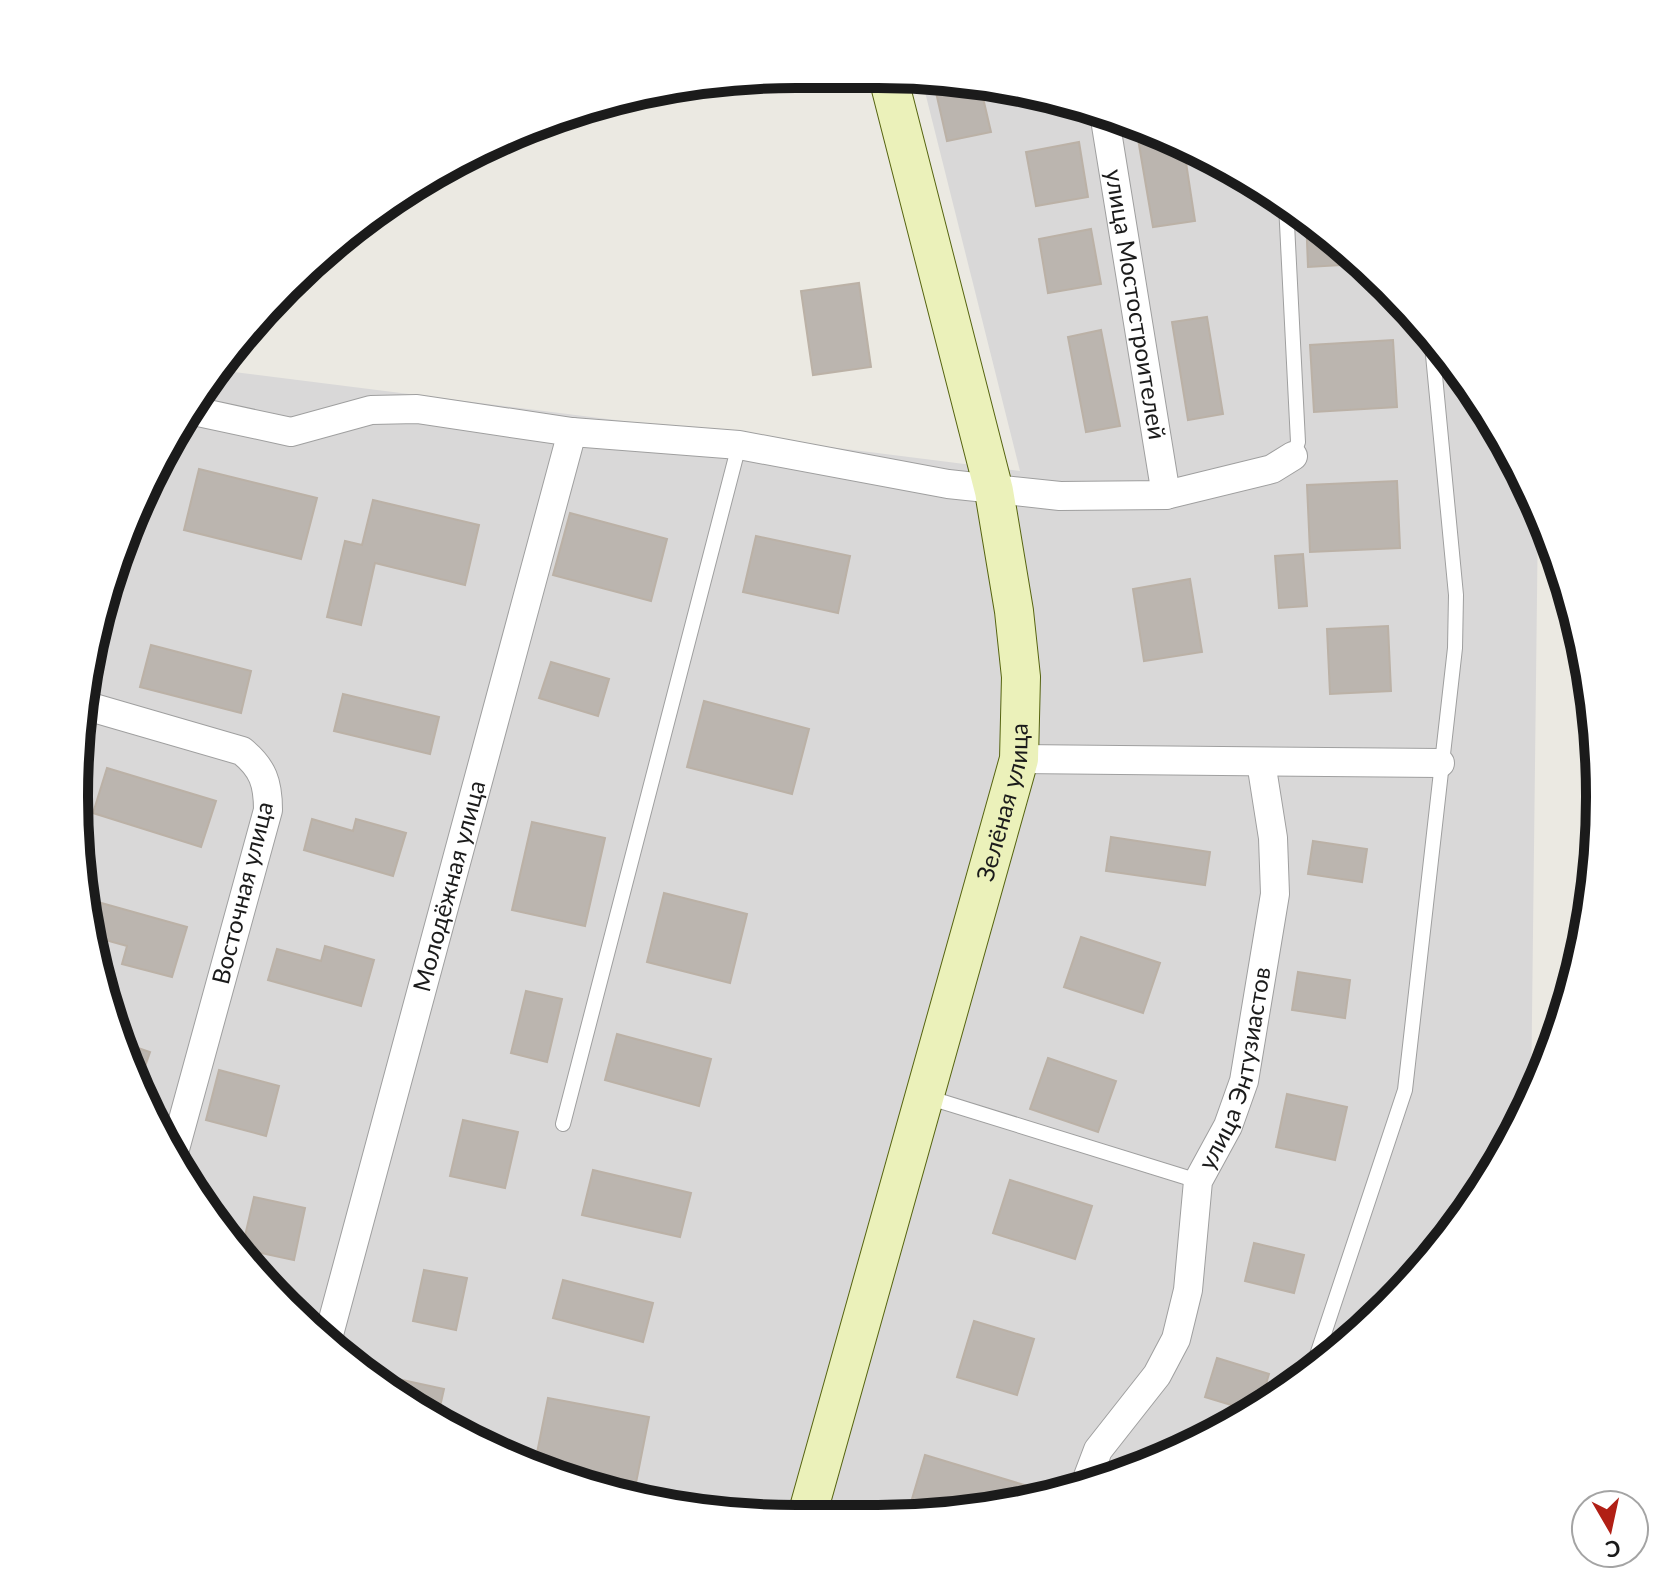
<svg xmlns="http://www.w3.org/2000/svg" width="1674" height="1593" font-family="Lato,sans-serif">
	<style>
		.residential { fill: #d9d8d8 }
		.building { fill: #bbb5af; stroke: #bbb1a6; stroke-width: 2 }
		.lines { fill: none; stroke-linecap: round; stroke-linejoin: round }
		.lane-casing { stroke: #9f9f9f; stroke-width: 16 }
		.street-casing { stroke: #9f9f9f; stroke-width: 30 }
		.secondary-casing { stroke: #566410; stroke-width: 40 }
		.lane { stroke: #fff; stroke-width: 14 }
		.street { stroke: #fff; stroke-width: 28 }
		.secondary { stroke: #ebf1ba; stroke-width: 38 }
		.labels { text-anchor: middle; stroke-width: 8; stroke-linejoin: round; paint-order: stroke }
		.street-label { font-size: 24px; fill: #1b1b1b; stroke: #fff }
		.rim { fill: none; stroke: #1b1b1b; stroke-width: 10 }
	</style>
	<rect width="100%" height="100%" fill="#ebe9e2"/>
	<!-- residential -->
	<path class="residential" d="M921 76 1065 99 1197 149 1318 224 1421 320 1503 436 1538 512 1531 1101 1525 1116 1450 1237 1354 1340 1238 1422 1109 1481 971 1513 796 1519 655 1505 520 1464 395 1397 254 1273 171 1158 112 1029 80 890V703L112 565 171 436 218 370 1020 471Z"/>
	<!-- building -->
	<path class="building" d="M938 78 980 85 991 132 947 141 933 79Z
		M1150 131 1183 143 1195 221 1153 227 1137 133Z
		M1079 142 1088 197 1036 206 1026 152Z
		M1306 216 1318 224 1361 264 1308 267Z
		M1091 229 1101 284 1048 293 1039 239Z
		M859 283 871 367 813 375 801 291Z
		M1207 317 1223 414 1188 420 1172 322Z
		M1101 330 1120 426 1086 432 1068 337Z
		M1393 340 1397 407 1314 412 1310 345Z
		M199 469 317 498 301 559 184 530Z
		M1397 481 1400 548 1310 552 1307 485Z
		M373 500 479 525 465 585 375 563 361 625 327 617 345 541 362 545Z
		M570 513 667 539 651 601 553 575Z
		M756 536 850 556 838 613 743 592Z
		M1303 554 1307 606 1279 608 1275 556Z
		M1190 579 1202 652 1144 661 1133 589Z
		M1388 626 1391 691 1330 694 1327 629Z
		M151 645 251 671 241 713 140 687Z
		M551 662 609 679 598 716 539 698Z
		M343 694 439 717 430 754 334 731Z
		M704 701 809 729 792 794 687 767Z
		M107 768 216 801 201 847 93 813Z
		M312 819 353 831 356 819 406 833 393 876 304 850Z
		M532 822 605 838 585 926 512 910Z
		M1111 837 1210 852 1205 885 1106 871Z
		M1313 841 1367 849 1362 882 1308 874Z
		M664 893 747 914 730 983 647 962Z
		M87 899 187 927 172 977 122 964 127 946 91 936 84 908Z
		M1081 937 1160 963 1143 1013 1064 987Z
		M325 946 374 960 361 1006 268 980 277 949 321 961Z
		M1298 972 1350 980 1345 1018 1292 1010Z
		M526 991 562 999 547 1062 511 1053Z
		M617 1034 711 1059 699 1106 605 1080Z
		M118 1041 150 1052 138 1086Z
		M1048 1058 1116 1081 1098 1132 1030 1109Z
		M219 1070 279 1086 266 1136 206 1120Z
		M1287 1094 1347 1107 1335 1160 1276 1147Z
		M463 1120 518 1132 505 1188 450 1176Z
		M593 1170 691 1193 680 1237 582 1215Z
		M1010 1180 1092 1206 1075 1259 993 1233Z
		M254 1197 305 1208 294 1260 242 1249Z
		M1254 1243 1304 1255 1294 1293 1245 1281Z
		M424 1270 467 1278 456 1330 413 1321Z
		M563 1280 653 1303 643 1342 553 1318Z
		M974 1321 1034 1339 1017 1395 957 1377Z
		M1217 1358 1269 1374 1259 1408 1254 1412 1205 1397Z
		M393 1378 444 1389 437 1420 390 1393Z
		M548 1398 649 1417 634 1493 534 1468Z
		M925 1455 1034 1488 1030 1499 971 1513 928 1514 909 1509Z"/>
	<g class="lines">
		<!-- lane casing -->
		<g class="lane-casing">
			<path id="lane" d="M1286 204 1298 442 1293 456
				M927 1097 1198 1181
				M563 1124 739 445
				M1312 1370 1405 1090 1455 648 1456 595 1431 334"/>
		</g>
		<!-- street casing -->
		<g class="street-casing">
			<g id="street">
				<path id="s1" d="M1104 113 1166 495"/>
				<path d="M189 410 291 432 371 410 417 409 572 432 739 445 948 484 1060 496 1166 495 1272 469 1293 456"/>
				<path d="M80 704 242 751C263 768 268 783 268 810L172 1160"/>
				<path d="M1019 759 1440 763"/>
				<path id="s2" d="M328 1338 572 432"/>
				<path id="s3" d="M1084 1487 1098 1450 1157 1375 1176 1339 1188 1290 1198 1181 1228 1126 1244 1081 1275 894 1273 838 1261 762"/>
			</g>
		</g>
		<!-- secondary casing -->
		<g class="secondary-casing">
			<g id="secondary">
				<path id="s4" d="M806 1519 1019 759 1021 677 1014 611 994 491 888 77"/>
			</g>
		</g>
		<!-- lane -->
		<use href="#lane" class="lane"/>
		<!-- street -->
		<use href="#street" class="street"/>
		<!-- secondary -->
		<use href="#secondary" class="secondary"/>
	</g>
	<g class="labels">
		<!-- street labels -->
		<g class="street-label">
			<text dy="8" stroke="none"><textPath href="#s1" startOffset="194">улица Мостостроителей</textPath></text>
			<text dy="8" stroke="none"><textPath href="#s4" startOffset="744">Зелёная улица</textPath></text>
			<text dy="8" stroke="none"><textPath href="#s2" startOffset="468">Молодёжная улица</textPath></text>
			<text transform="translate(243 893) rotate(-76)" y="8">Восточная улица</text>
			<text dy="8" stroke="none"><textPath href="#s3" startOffset="456">улица Энтузиастов</textPath></text>
		</g>
	</g>
	<!-- crop -->
	<path d="M0 0H1674V1593H0ZM796 88H878A708 708 0 0 1 1586 796V797A708 708 0 0 1 878 1505H796A708 708 0 0 1 88 797V796A708 708 0 0 1 796 88Z" fill="#fff" fill-rule="evenodd"/>
	<path class="rim" d="M796 88H878A708 708 0 0 1 1586 796V797A708 708 0 0 1 878 1505H796A708 708 0 0 1 88 797V796A708 708 0 0 1 796 88Z"/>
	<!-- north arrow -->
	<g transform="translate(1610 1529) rotate(171)"><circle r="38" fill="#ffffff" stroke="#a4a4a4" stroke-width="2"/>
	<path d="M0-6L14 30L0 20L-14 30Z" fill="#b11f15"/>
	<text y="-12" font-size="22" font-weight="bold" text-anchor="middle" fill="#1b1b1b">С</text>
	</g>
</svg>
